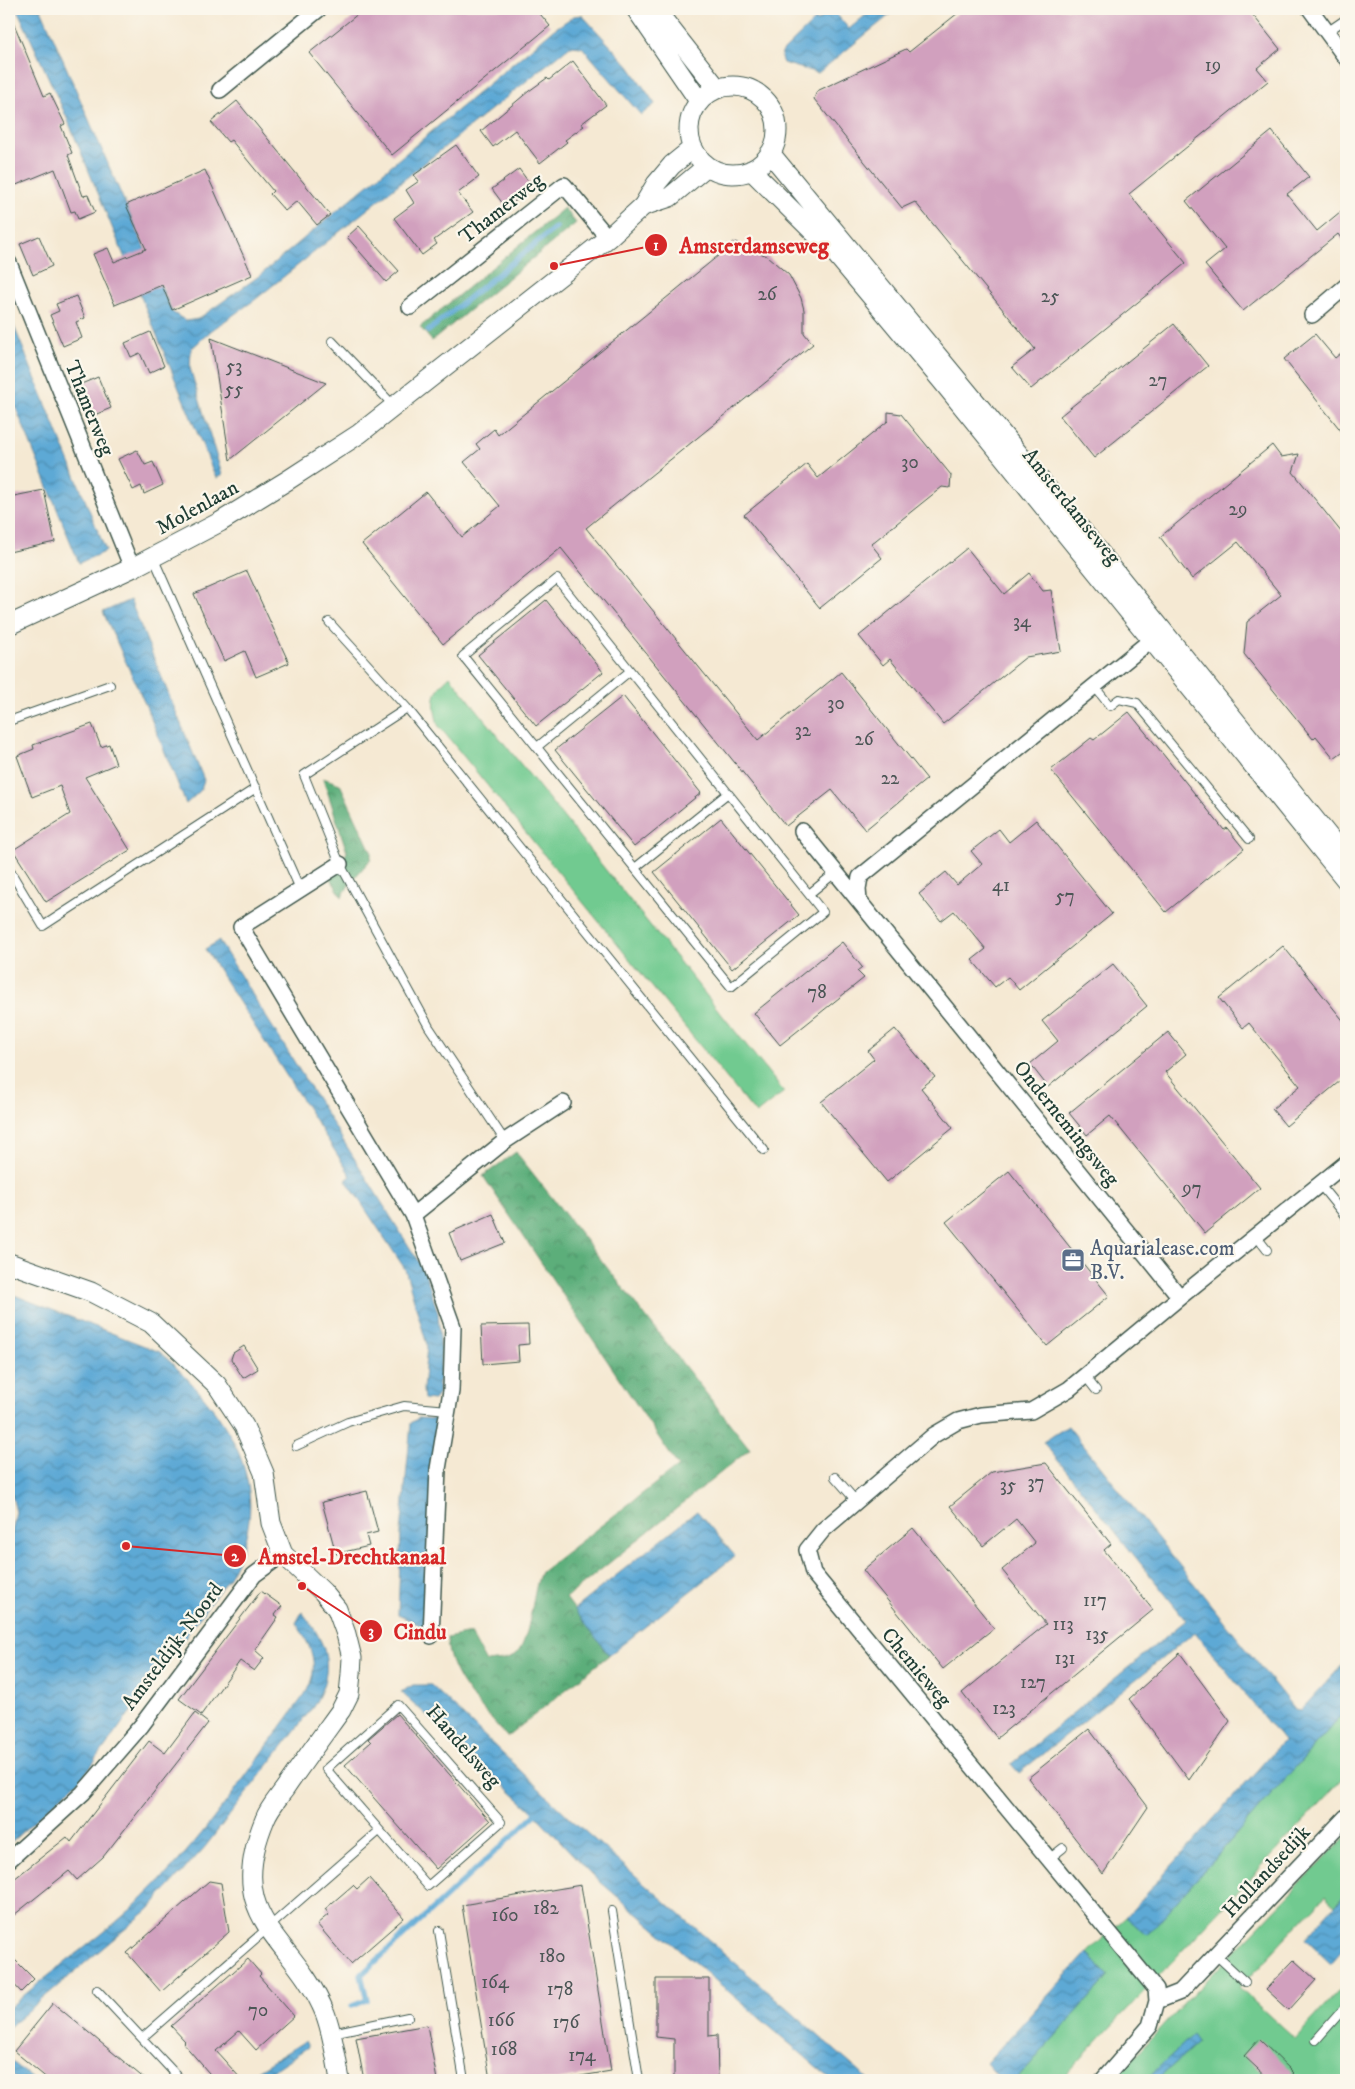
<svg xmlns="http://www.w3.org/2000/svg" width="1355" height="2089" font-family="'IM FELL DW Pica',serif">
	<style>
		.green { fill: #71ca90; stroke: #488462 }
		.forest { fill: url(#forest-crowns); stroke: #3e7657 }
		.water { fill: url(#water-waves); stroke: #3e7384 }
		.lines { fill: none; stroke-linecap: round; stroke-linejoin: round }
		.stream { stroke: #5da9d5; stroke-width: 5.5 }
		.building { fill: #d1a0be }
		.service-casing { stroke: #3f574c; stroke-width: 10 }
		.minor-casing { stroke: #3f574c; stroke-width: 18 }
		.tertiary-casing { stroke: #3f574c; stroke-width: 21 }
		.service { stroke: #fff; stroke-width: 8 }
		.minor { stroke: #fff; stroke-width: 15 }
		.tertiary { stroke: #fff; stroke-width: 19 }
		.labels { text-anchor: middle; stroke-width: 4.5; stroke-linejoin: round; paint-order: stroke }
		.number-label { font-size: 19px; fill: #4c5656 }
		.street-label { font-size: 21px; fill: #1f3d34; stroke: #fbf7ec }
		.service-label { font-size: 21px; fill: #4e5e75; stroke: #fbf7ec; text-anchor: start }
		.leader { fill: none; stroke: #d62828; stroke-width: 2 }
		.callout-dot { fill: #d62828; stroke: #fbf7ec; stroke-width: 2 }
		.mark-label { font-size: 15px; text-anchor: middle; font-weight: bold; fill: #fff }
		.callout-label { font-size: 22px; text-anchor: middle; font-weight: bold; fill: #d62828; stroke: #fbf7ec; stroke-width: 4.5; stroke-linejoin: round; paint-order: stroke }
	</style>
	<defs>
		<pattern id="forest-crowns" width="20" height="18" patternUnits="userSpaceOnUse" patternTransform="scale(1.25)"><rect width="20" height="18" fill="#5cae7a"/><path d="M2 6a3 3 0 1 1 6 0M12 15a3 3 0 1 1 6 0" fill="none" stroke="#4b8f65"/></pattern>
		<pattern id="water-waves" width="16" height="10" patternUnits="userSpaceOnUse" patternTransform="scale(1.25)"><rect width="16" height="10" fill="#5da9d5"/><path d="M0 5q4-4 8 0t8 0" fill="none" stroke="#4c8bae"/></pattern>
	</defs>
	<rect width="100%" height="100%" fill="#fbf7ec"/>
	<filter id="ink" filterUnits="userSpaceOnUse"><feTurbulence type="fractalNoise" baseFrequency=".02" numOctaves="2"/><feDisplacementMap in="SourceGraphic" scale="10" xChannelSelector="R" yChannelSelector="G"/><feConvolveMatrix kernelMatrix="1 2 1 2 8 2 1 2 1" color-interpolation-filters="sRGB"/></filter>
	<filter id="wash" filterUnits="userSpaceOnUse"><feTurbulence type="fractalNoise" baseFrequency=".0096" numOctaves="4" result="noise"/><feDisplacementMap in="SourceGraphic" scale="20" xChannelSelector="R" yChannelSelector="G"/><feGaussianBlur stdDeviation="1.12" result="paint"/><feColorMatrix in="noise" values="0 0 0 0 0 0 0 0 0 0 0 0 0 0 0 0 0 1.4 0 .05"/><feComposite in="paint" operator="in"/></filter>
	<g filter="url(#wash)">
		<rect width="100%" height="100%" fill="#f5e9d3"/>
		<!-- green -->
		<path class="green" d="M450 676 784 1092 756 1114 438 725C432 701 432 692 450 676Z
			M1346 1710V1776L1061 2080H1016L1109 1976 1087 1953 1126 1917 1147 1935Z
			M1346 1836V1893L1335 1905 1325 1896 1239 1988 1295 2039 1346 1983V2080H1157L1198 2042 1193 2036 1145 2080H1113L1174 2014Z"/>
		<!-- forest -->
		<path class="forest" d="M564 208 576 223 432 341 420 327Z
			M323 778 340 784 371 851V859L350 883 342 897 329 876 342 861 347 852Z
			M516 1152 750 1449 566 1598 609 1655 507 1737C482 1707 448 1679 447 1638L470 1633 486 1662C494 1661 503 1661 510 1658 531 1652 531 1591 541 1572L678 1466 483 1176Z"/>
		<!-- water -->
		<path class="water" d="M17 9H41L172 312 186 321 198 319 259 276 553 30 574 16 582 15 629 66 655 104 641 115 582 47 570 46 256 299 212 330 191 349 190 368 222 475 216 478 66 116Z
			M832 9 849 29 873 9H897L818 73 783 63 781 58 782 52 816 19 818 21Z
			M9 314 106 551 79 563 9 391Z
			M130 600 204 780 201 790 186 804 146 706 103 612Z
			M219 941 425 1272 438 1313 441 1353 438 1395 434 1400 424 1399 423 1390 427 1345 405 1269 346 1180 351 1176 205 949Z
			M9 1293 160 1352C227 1413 281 1488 229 1577L83 1777 9 1844V1547L16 1512 9 1483Z
			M418 1418 438 1419 424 1627 398 1615 401 1532 411 1423Z
			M1068 1426 1295 1710 1300 1711 1346 1661V1710L1147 1935 1126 1917 1283 1741 1195 1632 1019 1773 1011 1764 1186 1620 1043 1442Z
			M697 1511 735 1556 609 1655 574 1609Z
			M302 1612C328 1645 336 1668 313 1707L205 1847 149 1909 9 2027V2008C48 1974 92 1944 130 1910 199 1848 250 1768 305 1694 321 1666 312 1648 296 1623Z
			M413 1685H431L572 1820 869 2080H832L591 1874 530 1809 401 1692Z
			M1346 1893V1947L1331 1964 1305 1939Z
			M1087 1953 1109 1976 1016 2080H1001L986 2063Z
			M1193 2035 1198 2042 1157 2080H1145Z
			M305 2041 308 2047 258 2080H242Z
			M9 2059 34 2080H19L9 2072Z"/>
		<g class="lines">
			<!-- stream -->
			<path class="stream" d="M428 331 556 227
				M352 2006 367 2000 361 1975 535 1815"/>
		</g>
		<g id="blocks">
			<!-- building -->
			<path class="building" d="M364 9H536L550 26 392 155 309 53Z
				M963 9H1248L1280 49 1257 68 1268 81 1129 194 1186 263 1031 389 1012 367 1035 349 915 202 902 208 814 99 817 91 906 49 909 52Z
				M9 12 44 96 50 93 65 124 61 126 72 153 68 155 83 196 88 195 95 212 78 219 75 211 71 212 55 169 9 188Z
				M573 61 606 105 581 124 584 126 565 140 567 142 540 163 515 130 493 147 481 131 529 91 547 78 549 80Z
				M237 101 330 215 317 225 297 201 285 211 270 194 273 191 231 140 228 142 211 122Z
				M1272 131 1309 177 1287 194 1317 231 1346 207V245L1338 234 1243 311 1205 265 1225 249 1186 201Z
				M456 145 479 177 458 193 473 212 434 240 437 244 422 255 394 218 414 203 406 190 419 181 414 175Z
				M519 169 533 188 506 208 492 189Z
				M205 170 252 275 172 310 162 285 115 305 93 254 108 248 114 262 146 249 126 205Z
				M359 226 399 271 386 282 347 237Z
				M39 236 52 266 33 275 20 244Z
				M735 242 767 256 789 275 801 298 804 310V333L813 344 586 528 758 740 841 672 927 779 865 830 832 790 786 826 561 548 443 644 362 544 426 492 462 537 500 506 464 462 480 449 476 444 494 429 498 435Z
				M76 296 85 318 76 322 82 338 63 346 50 315 59 311 56 304Z
				M1174 324 1208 366 1094 458 1060 416Z
				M150 332 164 366 149 373 140 353 131 357 125 343Z
				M1315 334 1335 358 1346 349V437L1284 359Z
				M211 338 326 383 230 460Z
				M98 377 111 408 92 416 79 385Z
				M888 412 901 414 951 475 950 488 942 487 871 544 882 558 820 608 744 515 807 464 818 478 888 421Z
				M1272 445 1281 457 1299 454 1293 472 1346 538V749L1334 758 1316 736 1313 739 1244 654 1247 622 1281 595 1238 542 1192 579 1160 537Z
				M137 450 145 465 153 462 163 485 144 494 141 486 133 490 118 459Z
				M44 490 55 542 9 552V497Z
				M967 548 1004 594 1029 573 1043 591 1051 590 1061 651 1026 657 943 724 890 659 883 665 859 636Z
				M247 571 289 663 256 677 245 651 224 661 194 594Z
				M546 600 603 672 536 726 478 655Z
				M623 696 701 793 634 847 555 750Z
				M1129 712 1224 830 1227 828 1244 849 1166 912 1051 770 1091 738 1094 740Z
				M92 724 101 747 109 744 116 764 85 777 130 850 46 902 13 850 70 814 60 786 32 797 17 756 34 749 33 745Z
				M721 818 799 915 732 969 654 872Z
				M1036 820 1112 914 1019 990 1008 977 995 987 972 960 986 949 954 911 941 921 919 894 946 872 957 885 982 864 971 851 999 829 1009 842Z
				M842 942 862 967 857 971 864 978 780 1045 754 1013Z
				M1283 946 1346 1024V1076L1286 1126 1272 1109 1300 1086 1249 1023 1243 1028 1219 998Z
				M1113 964 1147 1006 1048 1087 1030 1064 1058 1041 1042 1021Z
				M895 1029 935 1077 921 1088 953 1128 887 1182 821 1102 874 1059 868 1051Z
				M1168 1032 1186 1054 1165 1072 1260 1188 1205 1233 1110 1116 1087 1135 1069 1113Z
				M1009 1171 1109 1296 1047 1346 946 1222Z
				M493 1214 505 1243 460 1261 449 1233Z
				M528 1325 529 1344 518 1345 519 1361 483 1364 481 1326Z
				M244 1346 258 1369 243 1378 231 1359 233 1353Z
				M1046 1463 1111 1544 1104 1550 1153 1610 997 1738 962 1693 1046 1624 1002 1570 1035 1543 1016 1519 983 1546 950 1506 992 1472Z
				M367 1491 378 1532 366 1535 369 1546 336 1554 322 1502Z
				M913 1528 994 1628 943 1669 863 1570Z
				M261 1591 282 1606 275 1615 278 1617 255 1650 264 1658 254 1671 240 1661 201 1715 179 1699Z
				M1180 1653 1230 1721 1189 1780 1129 1699Z
				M195 1713 208 1723 103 1857 77 1880 69 1871 9 1919V1883L67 1837 71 1842 149 1741 165 1753Z
				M397 1714 490 1821 436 1869 345 1765 371 1742 368 1739Z
				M1089 1729 1148 1807 1103 1874 1028 1778Z
				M369 1878 404 1918 351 1964 317 1924 329 1914 325 1909 353 1885 357 1889Z
				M209 1881 221 1883 229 1932 161 1992 127 1953Z
				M581 1885 611 2071 557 2080H490L462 1905Z
				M9 1954 34 1979 21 1992 9 1979Z
				M248 1959 261 1974 259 1976 294 2016 256 2050 239 2031 216 2051 242 2080H215L183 2043 185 2041 171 2026Z
				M1294 1960 1316 1980 1289 2010 1266 1989Z
				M656 1979H709V2036L717 2035 718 2079H674V2039L656 2037Z
				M53 2003 146 2080H49L14 2051Z
				M427 2025 437 2080H364L356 2038Z
				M1259 2039 1294 2073 1287 2080H1270L1244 2056Z"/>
		</g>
	</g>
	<g filter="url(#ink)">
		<use href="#blocks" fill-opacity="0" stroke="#3f574c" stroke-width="1"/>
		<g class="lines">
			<!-- service casing -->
			<g class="service-casing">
				<path id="service" d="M1327 32 1346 19
					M332 341 394 406
					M153 557 300 889
					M557 579 823 912 731 987 463 656Z
					M329 622 407 708 764 1150
					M1094 686 1110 706 1119 699 1137 703 1249 839
					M407 708 304 775 340 864 429 1027 505 1141
					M9 721 110 685
					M537 747 630 671
					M635 868 728 793
					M9 869 43 926 256 788
					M809 894 835 873
					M1320 1185 1346 1217
					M1256 1236 1267 1250
					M1085 1376 1096 1390
					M296 1446 348 1422 404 1406 448 1410
					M835 1477 857 1502
					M398 1705 501 1822 428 1886 326 1769Z
					M1049 1859 1063 1848
					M612 1911 639 2080
					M439 1931 464 2080
					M1216 1955 1245 1982
					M97 1990 181 2080
					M332 2033 408 2017
					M142 2038 379 1831
					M1316 2040 1346 2006
					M741 2080V2079"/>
			</g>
			<!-- minor casing -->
			<g class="minor-casing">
				<path id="minor" d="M1310 9 1346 58
					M220 90 319 9
					M9 263 132 568
					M410 307 564 185 608 238
					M1312 315 1346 286
					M1151 640 860 877 858 889 859 901 1180 1297 1346 1163
					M802 831 859 901
					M340 864 241 927 413 1215 453 1327 451 1391 438 1469 431 1636
					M413 1215 505 1141 563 1103
					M9 1860 83 1793 141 1726 254 1575 283 1554
					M1157 2001 1156 1989 813 1573 807 1550 823 1530 934 1435 958 1421 981 1415 1031 1411 1069 1389 1180 1297
					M1103 2080 1150 2026 1157 2001 1180 1992 1346 1817"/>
			</g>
			<!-- tertiary casing -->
			<g class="tertiary-casing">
				<path id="tertiary" d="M636 9 699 101
					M655 9 717 88
					M689 130a44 44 0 1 1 88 0a44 44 0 1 1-88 0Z
					M770 153 1083 532 1346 858
					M751 170 835 253 942 381 1346 880
					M643 206 670 197 707 166
					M9 625 132 568 220 522 288 480 359 434 608 238 643 206 656 184 672 165 693 148
					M9 1263 91 1292 151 1323 217 1385 244 1426 264 1473 271 1523 283 1554 323 1592 337 1609 346 1634 352 1658 351 1674 349 1694 341 1710C323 1735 304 1761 286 1787 279 1797 269 1808 265 1819 222 1922 293 1935 325 2013 333 2034 336 2058 340 2080"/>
			</g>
			<!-- service -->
			<use href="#service" class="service"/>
			<!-- minor -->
			<use href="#minor" class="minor"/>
			<!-- tertiary -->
			<use href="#tertiary" class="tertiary"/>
		</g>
	</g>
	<!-- icons -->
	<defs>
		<g id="office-square" transform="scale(1.25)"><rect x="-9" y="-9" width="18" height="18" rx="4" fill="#5c6f8a" stroke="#fbf7ec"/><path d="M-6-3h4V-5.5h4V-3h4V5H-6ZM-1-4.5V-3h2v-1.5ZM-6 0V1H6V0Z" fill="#fff"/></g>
	</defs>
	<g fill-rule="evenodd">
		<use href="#office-square" x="1073" y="1260"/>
	</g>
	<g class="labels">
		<!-- number labels -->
		<g class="number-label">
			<text x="1213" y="71">19</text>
			<text x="767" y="300">26</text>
			<text x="1050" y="302">25</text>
			<text x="234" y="372">53</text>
			<text x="1158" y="386">27</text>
			<text x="234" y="395">55</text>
			<text x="910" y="468">30</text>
			<text x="1238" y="515">29</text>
			<text x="1022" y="627">34</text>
			<text x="836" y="709">30</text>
			<text x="803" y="736">32</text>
			<text x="864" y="745">26</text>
			<text x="890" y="784">22</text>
			<text x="1001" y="891">41</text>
			<text x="1065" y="902">57</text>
			<text x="817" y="998">78</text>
			<text x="1192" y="1194">97</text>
			<text x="1036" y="1488">37</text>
			<text x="1008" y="1491">35</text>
			<text x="1095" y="1606">117</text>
			<text x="1063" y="1630">113</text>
			<text x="1097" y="1640">135</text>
			<text x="1065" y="1664">131</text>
			<text x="1033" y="1688">127</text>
			<text x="1004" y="1714">123</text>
			<text x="546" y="1914">182</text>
			<text x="505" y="1921">160</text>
			<text x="552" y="1962">180</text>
			<text x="495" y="1988">164</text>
			<text x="560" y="1995">178</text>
			<text x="258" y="2016">70</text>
			<text x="501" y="2026">166</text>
			<text x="566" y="2028">176</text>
			<text x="504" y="2055">168</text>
			<text x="582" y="2061">174</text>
		</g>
		<!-- street labels -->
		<g class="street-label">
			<text transform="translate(501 208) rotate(-38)" y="7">Thamerweg</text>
			<text transform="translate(90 408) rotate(68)" y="7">Thamerweg</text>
			<text transform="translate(1072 506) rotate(51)" y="7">Amsterdamseweg</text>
			<text transform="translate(197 507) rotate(-29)" y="7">Molenlaan</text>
			<text transform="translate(1067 1123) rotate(51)" y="7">Ondernemingsweg</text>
			<text transform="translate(172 1646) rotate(-53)" y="7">Amsteldijk-Noord</text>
			<text transform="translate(917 1667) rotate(50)" y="7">Chemieweg</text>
			<text transform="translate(464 1746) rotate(49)" y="7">Handelsweg</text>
			<text transform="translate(1266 1871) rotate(-47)" y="7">Hollandsedijk</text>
		</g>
		<!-- service labels -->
		<g class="service-label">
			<text x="1090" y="1255">Aquarialease.com<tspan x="1090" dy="24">B.V.</tspan></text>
		</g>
	</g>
	<!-- callouts -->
	<path class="leader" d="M554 266L656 245M126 1546L235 1556M302 1586L371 1631"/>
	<g class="callout-dot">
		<circle cx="554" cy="266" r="5"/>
		<circle cx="126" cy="1546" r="5"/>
		<circle cx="302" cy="1586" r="5"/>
		<circle cx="656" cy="245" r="12"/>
		<circle cx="235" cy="1556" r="12"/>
		<circle cx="371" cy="1631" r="12"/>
	</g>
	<g class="mark-label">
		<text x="656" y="250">1</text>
		<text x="235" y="1561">2</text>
		<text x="371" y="1636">3</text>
	</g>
	<g class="callout-label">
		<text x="754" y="253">Amsterdamseweg</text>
		<text x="352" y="1564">Amstel-Drechtkanaal</text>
		<text x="420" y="1639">Cindu</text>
	</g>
	<!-- margin -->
	<rect width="1355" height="2089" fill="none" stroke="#fbf7ec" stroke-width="30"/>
</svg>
